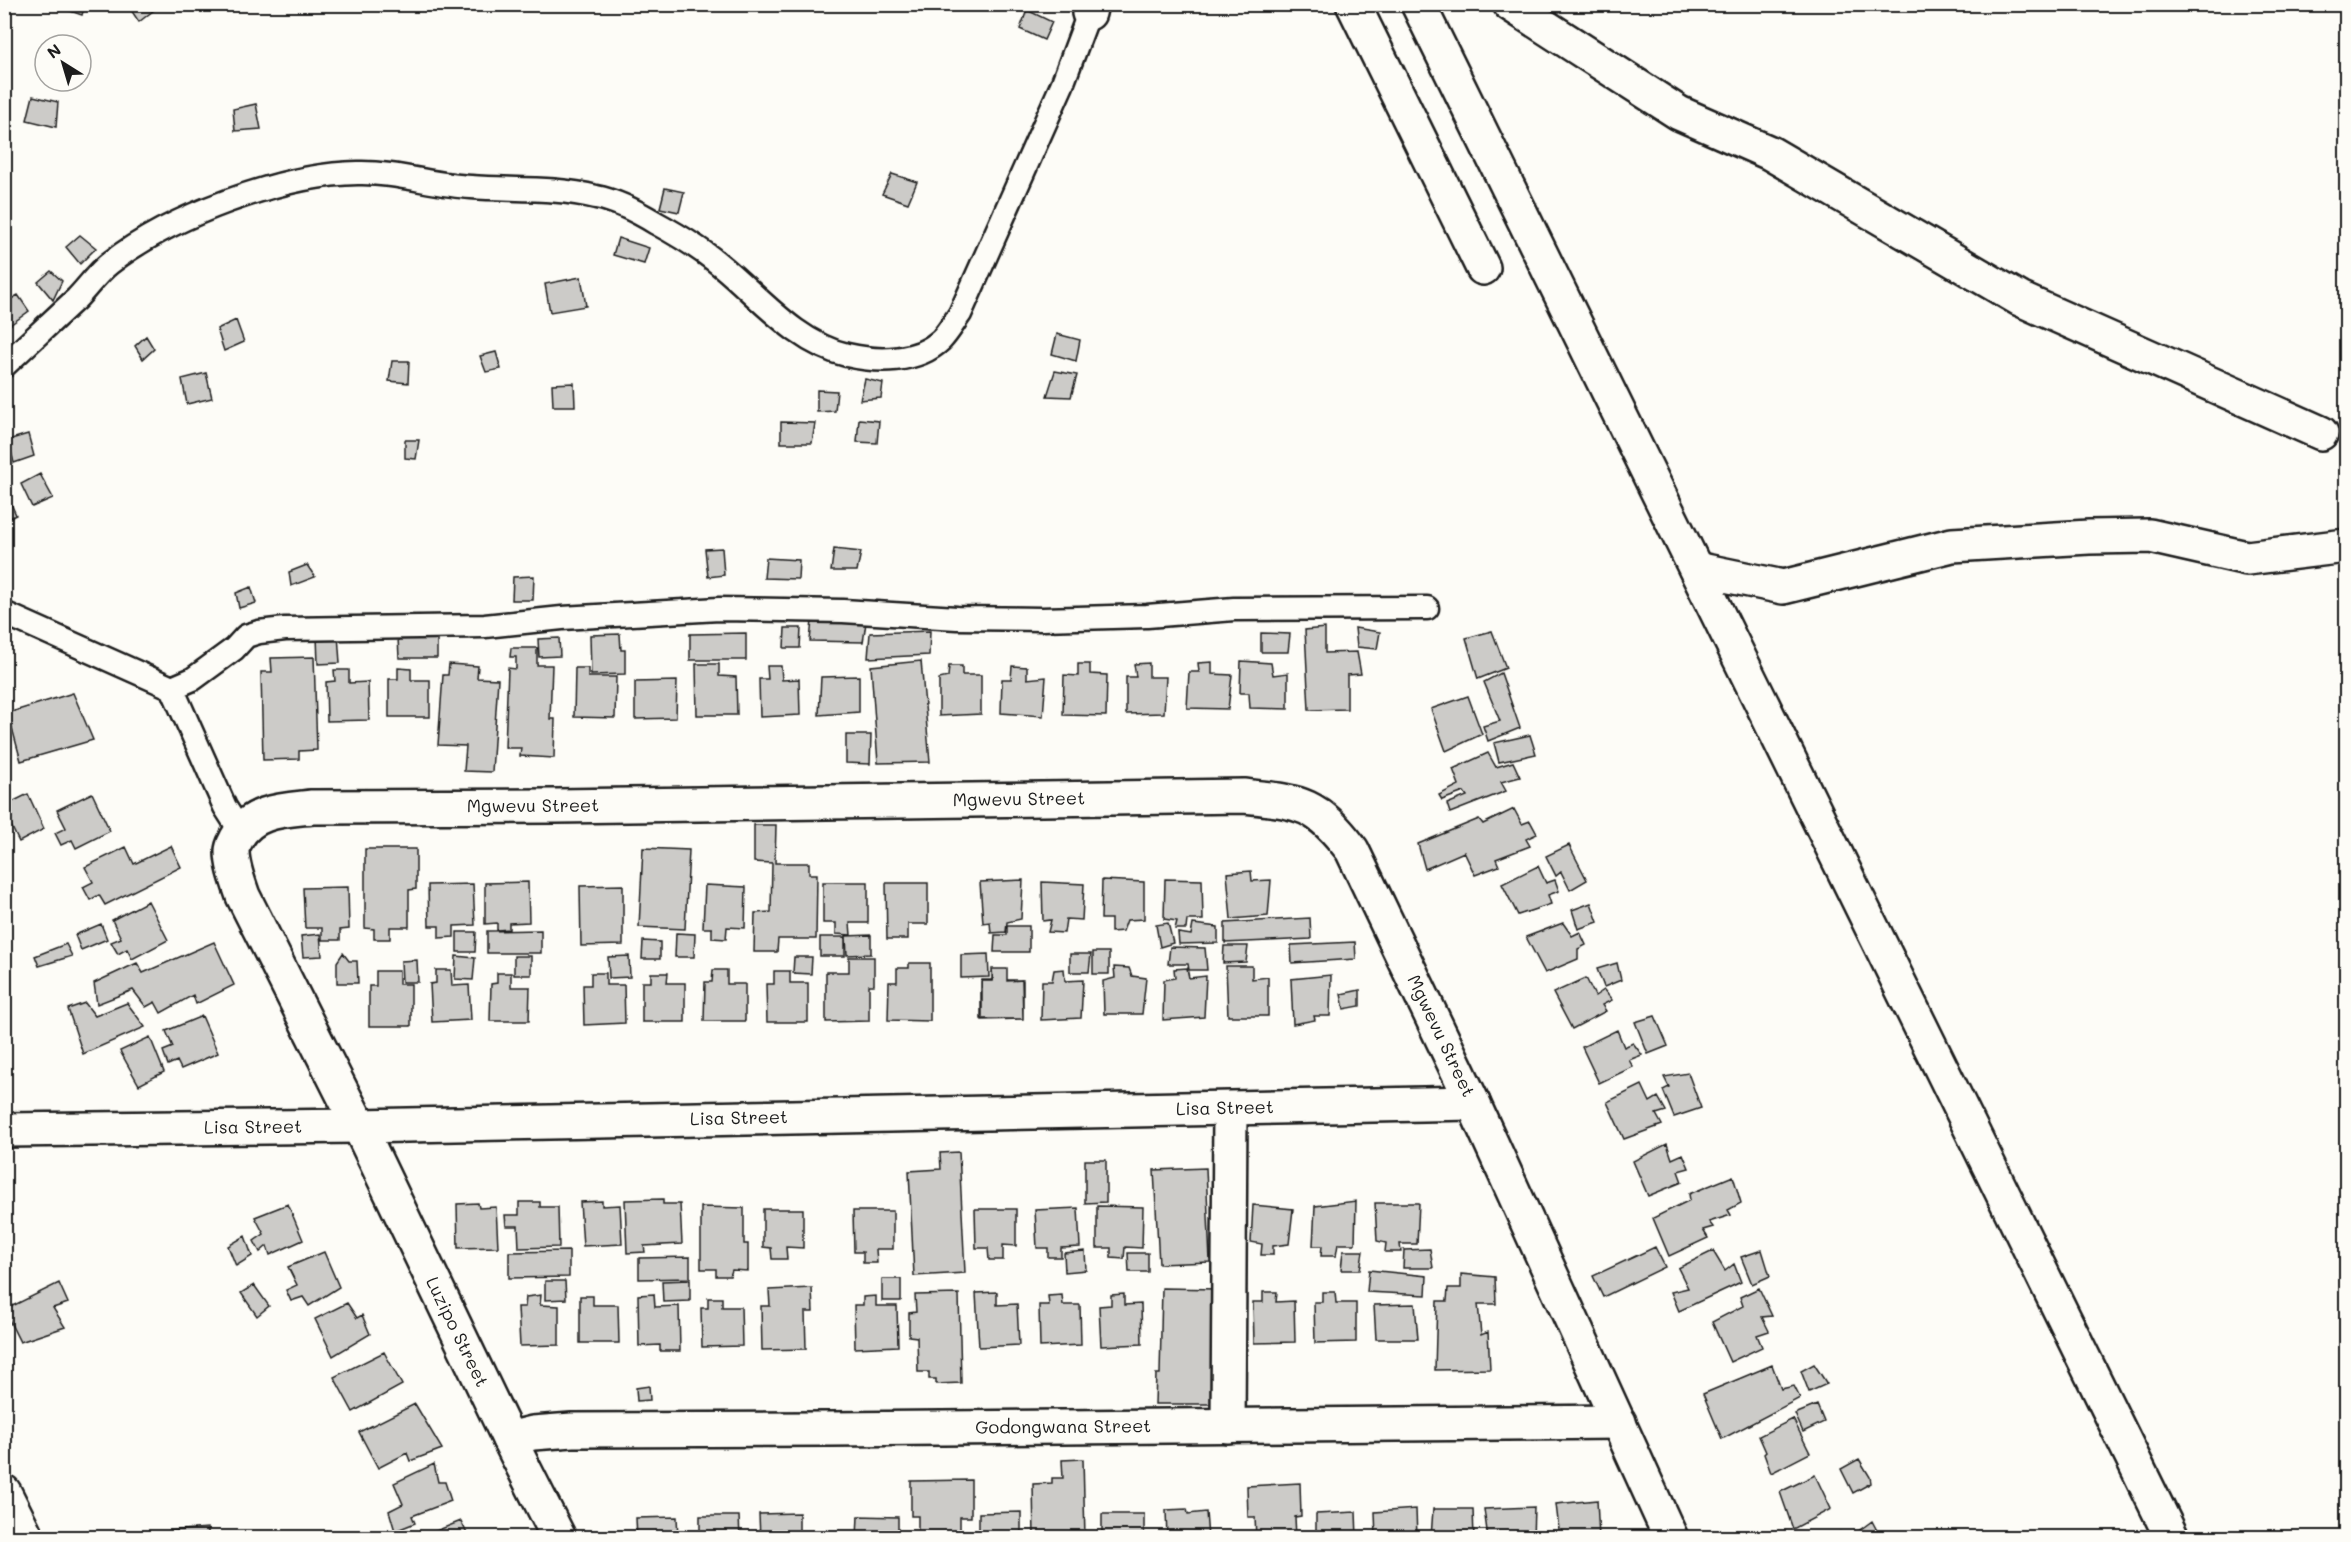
<svg xmlns="http://www.w3.org/2000/svg" width="2351" height="1542" font-family="Mali,sans-serif">
	<style>
		.building { fill: #cccbc8; stroke: #1c1c1c; stroke-width: 1.5 }
		.lines { fill: none; stroke-linecap: round; stroke-linejoin: round }
		.service-casing { stroke: #1c1c1c; stroke-width: 27 }
		.minor-casing { stroke: #1c1c1c; stroke-width: 38 }
		.secondary-casing { stroke: #1c1c1c; stroke-width: 38 }
		.service { stroke: #fdfcf7; stroke-width: 22 }
		.minor { stroke: #fdfcf7; stroke-width: 33 }
		.secondary { stroke: #fdfcf7; stroke-width: 33 }
		.labels { text-anchor: middle; stroke-width: 4.5; stroke-linejoin: round; paint-order: stroke }
		.street-label { font-size: 18px; fill: #1c1c1c; stroke: #fdfcf7 }
	</style>
	<rect width="100%" height="100%" fill="#fdfcf7"/>
	<filter id="ink" filterUnits="userSpaceOnUse"><feTurbulence type="fractalNoise" baseFrequency=".0167" numOctaves="2"/><feDisplacementMap in="SourceGraphic" scale="12" xChannelSelector="R" yChannelSelector="G"/><feConvolveMatrix kernelMatrix="1 2 1 2 8 2 1 2 1" color-interpolation-filters="sRGB"/></filter>
	<g filter="url(#ink)">
		<!-- building -->
		<path class="building" d="M60 4H85L82 15 59 7Z
			M127 4H158L159 6 139 22Z
			M1027 10 1052 22 1044 40 1020 29Z
			M33 96 58 102 56 127 27 120Z
			M256 104 261 129 235 131 233 109Z
			M892 174 917 182 908 203 882 194Z
			M665 188 684 192 679 212 660 208Z
			M80 235 96 248 80 264 66 247Z
			M618 238 649 248 644 264 613 255Z
			M51 271 62 281 53 300 38 282Z
			M581 277 586 306 550 312 545 284Z
			M18 295 29 311 10 325 4 315V303Z
			M236 320 244 342 224 351 217 329Z
			M1057 334 1080 340 1076 361 1052 354Z
			M146 336 154 349 143 359 135 346Z
			M496 352 501 369 486 372 480 356Z
			M392 361H409L408 383 389 381Z
			M1055 371 1077 375 1071 397 1047 396Z
			M206 373 212 398 187 404 182 379Z
			M865 379 883 383 881 398 860 400Z
			M574 383 575 406H553L552 384Z
			M817 390 837 391 835 411 817 412Z
			M859 419 879 421 877 443 857 442Z
			M781 422 815 423 812 443H781Z
			M28 434 34 456 14 463 8 440Z
			M405 440H419L416 459 405 458Z
			M40 474 53 498 32 507 21 484Z
			M7 495 16 515 4 521V496Z
			M722 548 724 575 708 577 705 549Z
			M834 549 861 552 857 571H831Z
			M766 558 799 560 798 579 764 578Z
			M307 565 315 577 291 586 289 572Z
			M534 576 533 600H512L513 577Z
			M251 587 256 603 239 608 236 593Z
			M812 620 866 623 863 642 810 641Z
			M785 628H801L800 648H784Z
			M1325 628V653L1357 652 1361 674 1347 675V709L1309 710 1305 630Z
			M1355 628 1380 632 1377 649 1357 647Z
			M930 631 929 655 868 658 870 633Z
			M1492 631 1506 668 1478 679 1466 638Z
			M746 633V660H690V634Z
			M1261 633 1290 634 1288 652H1261Z
			M620 634 621 650H625V674L591 675 590 635Z
			M338 635 340 663 318 664 317 636Z
			M437 636V658H399L398 637Z
			M559 638 560 656 539 657 538 639Z
			M511 648H537V665H552L550 719H555L554 758 520 756 521 748H505L508 668 516 669V657H510Z
			M314 657 317 750 299 751V759L263 760 261 672H272L271 658Z
			M921 661 930 762 878 763 871 666Z
			M1241 661 1271 663 1273 675 1288 673V709L1250 708 1249 693H1240Z
			M1212 662V674L1232 675 1228 709 1187 708 1189 672H1199L1198 663Z
			M1149 663V677H1166L1164 713 1126 714V677H1136L1134 664Z
			M449 664 478 666 477 678 498 679 492 772 464 771 466 746 438 745 443 675H448Z
			M696 664H719V676L736 677 737 715H697Z
			M1078 664H1090V674L1107 675 1106 716 1063 715 1064 675 1078 676Z
			M767 666H781L782 680 799 679 800 715 760 717 759 679H768Z
			M949 666H962V675H981V714L939 716V679L948 677Z
			M1012 666 1027 667V679L1046 677 1043 716 1001 713 1002 679H1011Z
			M398 668 411 669V680H430V717H389V679H398Z
			M575 668H588V677H616L615 718 574 717Z
			M334 670H349V683L368 682 369 720 327 721 326 682 335 681Z
			M1501 673 1520 728 1488 741 1483 726 1500 721 1484 682Z
			M859 676V712L819 715 821 677Z
			M677 681 676 718 635 719V682Z
			M73 693 93 740 21 761 8 713Z
			M1468 696 1482 734 1446 751 1431 709Z
			M846 735H871L870 764 846 763Z
			M1530 735 1536 754 1499 762 1494 743Z
			M1488 753 1496 767 1513 762 1520 777 1501 782 1506 791 1450 813 1447 804 1467 796 1464 792 1442 800 1439 795 1459 785 1453 769Z
			M92 793 110 831 76 848 72 840 61 845 55 833 66 828 57 810Z
			M28 794 44 829 19 842 4 811V806Z
			M1514 809 1522 824 1530 821 1537 834 1526 839 1530 846 1496 859 1499 866 1475 875 1464 852 1425 869 1418 844 1479 819 1483 824Z
			M754 825H776L775 863H809V874H817L816 939H778L777 952H754L755 913 771 912 772 863 754 862Z
			M1569 845 1587 880 1570 890 1561 872 1556 876 1546 856Z
			M171 846 181 867 105 905 99 895 90 900 83 887 93 882 85 867 126 847 134 864Z
			M643 848 689 850 685 929 639 927Z
			M365 849H416V889L409 890V927H390V939H374V929L365 928Z
			M1538 866 1546 883 1555 880 1559 891 1548 895 1551 904 1518 915 1502 884Z
			M1251 871 1252 881 1271 880 1268 916 1231 919 1227 873Z
			M1165 879 1202 880 1203 920H1187L1186 929H1175L1177 921 1164 919Z
			M1023 880 1021 919 1007 922 1006 932 991 933 990 922 983 923 980 882Z
			M1102 880 1144 882V919L1127 920 1123 931 1111 932V919H1101Z
			M528 882 529 922 509 923V929L497 930V923L485 924V883Z
			M823 882H868V923H850L851 935 836 934V923H823Z
			M1042 882 1084 884 1082 920 1066 919 1064 933 1048 932 1051 920 1043 921Z
			M886 883H928V924H908V939H887Z
			M473 884 475 925 454 926V937L439 938V926H429L428 885Z
			M623 885V945L581 946 580 886Z
			M705 885 746 887 745 928 727 927 726 939 712 938V928H703Z
			M348 887 349 929 340 930V940H322V928H305L303 888Z
			M148 901 168 940 132 959 127 949 118 954 111 942 121 938 112 920Z
			M1591 903 1598 922 1578 929 1572 910Z
			M1310 918 1311 939 1225 943V923Z
			M1168 923 1173 943 1160 947 1156 925Z
			M1563 923 1572 936 1580 932 1586 945 1578 949V959L1545 973 1526 937Z
			M101 924 107 939 81 950 75 935Z
			M1193 924 1218 927V943L1179 944 1178 933 1191 935Z
			M1007 926H1029V952H994L995 935H1007Z
			M541 930V953H487V931Z
			M457 932H476L475 952H457Z
			M676 933 695 934 694 957H675Z
			M320 934 322 956 303 957 301 936Z
			M871 935V954L847 955 846 936Z
			M820 937H845V956H820Z
			M643 941 660 942V959H642Z
			M214 942 234 985 196 1004 193 995 161 1013 155 1002 146 1007 133 990 97 1004 94 983 137 963 143 973Z
			M1355 942 1356 959 1292 963 1291 945Z
			M66 944 72 956 39 966 35 956Z
			M1224 946H1248L1246 962 1223 963Z
			M1170 947 1205 948 1207 970H1189L1188 964H1168Z
			M1093 952H1109V974H1093Z
			M343 953 349 961H357L358 983H337V962Z
			M988 954 989 977 961 978V955Z
			M1070 954H1091L1089 972H1070Z
			M456 956 475 958 473 980 455 979Z
			M514 956H531V975H514Z
			M629 956 630 977 609 978 608 957Z
			M794 957H812L811 974 793 973Z
			M849 957H874V985H869V1021L826 1022V972H849Z
			M417 960 418 982H402L401 961Z
			M909 963H930V1021L888 1020 889 982H897V968H909Z
			M1617 963 1621 980 1604 987 1597 969Z
			M1226 966H1252V979L1268 977V1016H1228Z
			M1114 967 1129 968 1132 976 1146 978 1142 1014H1104L1103 981 1115 978Z
			M1187 968 1189 978 1206 976 1204 1017 1163 1020 1164 980 1175 978 1174 969Z
			M992 969H1007V981L1023 980V1019L982 1020V980H993Z
			M992 969H1007V980H1022L1023 1019H981V981H992Z
			M1064 969 1065 981 1083 980 1081 1018 1041 1020 1042 981H1052L1054 970Z
			M436 970H451L452 986 469 985 471 1020 432 1022 430 984 436 983Z
			M713 970H727V984H745V1021H704L705 982H712Z
			M376 971H399V984H411V1026H369V986H376Z
			M774 971H790V983H808V1022H767L766 984H774Z
			M497 973H511V987H530L529 1021H490L491 984 497 983Z
			M591 973H606V985H624L625 1023 584 1025 583 985H591Z
			M651 973H668L667 983H685V1022H642V982H651Z
			M1331 975 1330 1016H1314L1315 1020 1293 1024 1291 979Z
			M1586 978 1595 996 1604 990 1612 1000 1602 1005 1606 1011 1572 1029 1553 993Z
			M1360 990V1006L1344 1009 1341 994Z
			M85 1003 95 1016 127 1003 145 1027 83 1054 68 1009Z
			M202 1016 218 1053 181 1069 177 1061 168 1065 163 1051 173 1047 166 1031Z
			M1655 1016 1668 1046 1648 1054 1635 1022Z
			M1617 1030 1624 1047 1633 1043 1642 1055 1629 1060 1633 1067 1599 1083 1582 1047Z
			M150 1037 164 1072 139 1085 120 1051Z
			M1688 1073 1701 1108 1674 1117 1663 1090 1669 1087 1664 1077Z
			M1642 1085 1650 1102 1658 1097 1666 1111 1656 1114 1662 1125 1624 1139 1607 1102Z
			M1667 1144 1672 1159 1683 1154 1689 1168 1678 1171 1682 1182 1648 1196 1633 1161Z
			M959 1152 965 1273 914 1276 909 1171 941 1169 940 1153Z
			M1085 1160H1106V1202L1085 1203Z
			M1206 1168 1210 1262 1159 1264 1154 1170Z
			M1733 1176 1741 1203 1728 1210 1731 1215 1709 1222 1713 1227 1703 1230 1708 1238 1669 1256 1653 1218 1690 1200 1689 1194Z
			M663 1199V1204H680L682 1244 644 1246 645 1252 627 1253 625 1200Z
			M602 1201V1206L620 1205 622 1244 583 1246 580 1202Z
			M1356 1201 1355 1244H1338L1336 1256H1321L1322 1246H1313L1315 1206Z
			M519 1202H540V1207H558L559 1247 519 1248 518 1226H506L505 1215H519Z
			M478 1203 479 1208 496 1207 498 1247 458 1248 457 1204Z
			M1375 1203H1419L1417 1244H1400L1401 1252H1385L1386 1243 1377 1241Z
			M288 1204 303 1240 270 1255 267 1246 260 1252 254 1241 264 1234 255 1217Z
			M1253 1205 1293 1209 1289 1244 1273 1246V1255H1261L1262 1244 1251 1242Z
			M1097 1206 1143 1207 1142 1248 1125 1247 1124 1259 1111 1258V1248H1097Z
			M701 1207 744 1208V1244H748V1271L732 1270 730 1276H716V1269H701Z
			M1078 1208 1080 1247 1061 1248V1257H1048V1248H1037L1035 1210Z
			M763 1209H803V1248L786 1247 787 1259H772L771 1248 763 1247Z
			M975 1209H1016V1246L1003 1245V1260H989L988 1248H976Z
			M853 1211H893V1249H876L877 1263H863V1252H854Z
			M245 1236 252 1256 236 1266 228 1246Z
			M1655 1247 1665 1267 1603 1297 1593 1276Z
			M1430 1249 1433 1268H1403L1404 1250Z
			M1762 1250 1770 1276 1752 1284 1741 1257Z
			M569 1251V1277L509 1278V1252Z
			M1085 1251 1086 1270 1065 1272 1064 1253Z
			M1343 1251H1363L1360 1270H1341Z
			M1713 1251 1725 1271 1734 1264 1741 1282 1679 1311 1671 1292 1688 1288 1678 1268Z
			M324 1252 339 1287 309 1306 303 1297 291 1301 286 1290 297 1285 288 1267Z
			M1128 1253H1148V1272H1129Z
			M690 1257V1278L639 1279V1258Z
			M1369 1270 1427 1276 1426 1295 1367 1292Z
			M1461 1274 1495 1277 1496 1304H1478L1481 1335 1488 1332 1490 1369 1435 1370 1437 1301H1447L1448 1288H1461Z
			M882 1279H901V1301H882Z
			M690 1280V1301L663 1302 662 1281Z
			M545 1281H565L566 1299 545 1300Z
			M59 1283 68 1303 53 1308 65 1327 20 1342 4 1310Z
			M254 1285 269 1306 257 1316 241 1293Z
			M812 1288 813 1312H805L806 1349 762 1350 761 1306H770L769 1290Z
			M1162 1288 1217 1289 1215 1404H1155L1156 1374H1160Z
			M1759 1288 1772 1316 1762 1317 1769 1331 1757 1335 1762 1347 1730 1362 1712 1322 1743 1306 1740 1297Z
			M997 1292V1305L1017 1304 1019 1345 979 1347 976 1293Z
			M1263 1292H1277L1276 1302 1294 1301 1295 1342 1254 1343 1253 1302H1263Z
			M1322 1292H1335L1336 1303H1356V1342L1315 1343 1314 1302H1322Z
			M654 1294 655 1307 679 1306 680 1351H660V1345L639 1346 638 1295Z
			M959 1294 961 1383 936 1384V1379H929V1372H918L917 1337 909 1336V1313L916 1312 915 1295Z
			M1124 1294V1305L1141 1304 1142 1344 1101 1346 1099 1306 1111 1305V1295Z
			M541 1295 540 1305 559 1306V1345L520 1346 518 1307H525L526 1297Z
			M1062 1295 1063 1305H1080L1081 1345 1040 1347 1039 1305H1049L1048 1296Z
			M580 1296H593V1305H618L619 1343H580Z
			M876 1296V1306H897L898 1346 855 1348 854 1305H863V1297Z
			M708 1298H722V1307H741L742 1346 702 1347 701 1308H708Z
			M347 1303 357 1318 362 1315 370 1334 333 1356 315 1319Z
			M1415 1304 1418 1339H1376L1374 1305Z
			M384 1352 402 1385 353 1412 334 1377Z
			M1814 1364 1827 1384 1809 1392 1801 1371Z
			M1772 1365 1781 1389 1794 1386 1800 1398 1722 1439 1703 1394Z
			M649 1386 650 1400 637 1401 636 1388Z
			M415 1404 442 1449 410 1461 407 1453 378 1468 359 1432Z
			M1817 1405 1824 1422 1803 1432 1795 1414Z
			M1793 1419 1810 1453 1771 1473 1764 1454 1766 1452 1759 1436Z
			M1083 1459 1085 1538H1034L1033 1484 1052 1483V1478H1063L1062 1460Z
			M1859 1459 1870 1477 1871 1483 1853 1493 1841 1469Z
			M434 1464 438 1482H445L451 1501 412 1516 415 1523 395 1531 389 1511 403 1504 394 1483Z
			M1815 1475 1831 1509 1793 1529 1780 1492Z
			M971 1480V1517H960V1538H918V1516H911V1481Z
			M1300 1483 1301 1516 1295 1517 1296 1538H1256L1255 1517H1248L1247 1486Z
			M1597 1500 1599 1538H1560L1556 1504Z
			M1534 1507 1533 1538H1488L1484 1509Z
			M1187 1509 1188 1514 1206 1512 1208 1538H1167L1166 1510Z
			M1416 1509 1417 1538H1376L1375 1512Z
			M1433 1509H1473L1474 1538H1431Z
			M1021 1512V1538H979V1513Z
			M1356 1512 1357 1538H1316V1514Z
			M799 1513V1538H760L759 1514Z
			M1102 1514H1144V1538H1102Z
			M700 1516H739L740 1538H700Z
			M858 1516 898 1517V1538H857Z
			M677 1517 678 1538H637L636 1518Z
			M461 1521 469 1538 421 1537Z
			M1872 1521 1881 1538H1854L1853 1535Z
			M208 1528V1538H170L169 1531Z
			M1840 1532 1843 1538H1830Z"/>
		<g class="lines">
			<!-- service casing -->
			<g class="service-casing">
				<path id="service" d="M4 366C28 344 52 321 76 299 88 287 97 273 110 263 169 217 282 174 358 173 396 172 433 185 471 187 512 190 556 187 596 197 617 201 638 212 656 223 680 236 703 250 724 268 761 299 798 344 847 355 877 362 917 363 941 340 948 333 954 322 960 314L1062 85 1089 13
					M4 613 172 688 225 807 241 832
					M172 688 193 679 234 649 246 636 259 632 285 629 485 626 562 618 719 609 843 611 957 618 1042 619 1147 616 1234 609 1427 608"/>
			</g>
			<!-- minor casing -->
			<g class="minor-casing">
				<g id="minor">
					<path d="M1353 4 1483 268"/>
					<path d="M1510 4 1679 113 1770 153 2020 299 2321 433"/>
					<path d="M1089 13 1091 4"/>
					<path d="M1696 569 1783 587 1952 545 2089 537 2150 536 2247 558 2346 546"/>
					<path id="s1" d="M4 1130 359 1126 1473 1103"/>
					<path d="M1228 1426 1230 1109"/>
					<path id="s2" d="M509 1439 533 1433 572 1430 831 1429 1619 1422"/>
					<path d="M4 1492 27 1538"/>
					<path id="s3" d="M559 1538 509 1439 359 1126 243 896C238 881 232 866 232 851 232 846 235 842 237 838 252 810 285 810 312 807L557 806 1244 796C1301 802 1315 802 1352 850L1473 1103 1671 1538"/>
				</g>
			</g>
			<!-- secondary casing -->
			<g class="secondary-casing">
				<path id="secondary" d="M1418 4 2172 1538"/>
			</g>
			<!-- service -->
			<use href="#service" class="service"/>
			<!-- minor -->
			<use href="#minor" class="minor"/>
			<!-- secondary -->
			<use href="#secondary" class="secondary"/>
		</g>
	</g>
	<g class="labels">
		<!-- street labels -->
		<g class="street-label">
			<text dy="6" stroke="none"><textPath href="#s3" startOffset="1568">Mgwevu Street</textPath></text>
			<text dy="6" stroke="none"><textPath href="#s3" startOffset="1082">Mgwevu Street</textPath></text>
			<text dy="6" stroke="none"><textPath href="#s3" startOffset="2126">Mgwevu Street</textPath></text>
			<text dy="6" stroke="none"><textPath href="#s1" startOffset="1221">Lisa Street</textPath></text>
			<text dy="6" stroke="none"><textPath href="#s1" startOffset="735">Lisa Street</textPath></text>
			<text dy="6" stroke="none"><textPath href="#s1" startOffset="249">Lisa Street</textPath></text>
			<text transform="translate(457 1332) rotate(64)" y="6">Luzipo Street</text>
			<text dy="6" stroke="none"><textPath href="#s2" startOffset="555">Godongwana Street</textPath></text>
		</g>
	</g>
	<!-- margin -->
	<rect width="2351" height="1542" fill="none" stroke="#fdfcf7" stroke-width="24"/>
	<rect x="12" y="12" width="2327" height="1518" fill="none" stroke="#1c1c1c" stroke-width="2" filter="url(#ink)"/>
	<!-- north arrow -->
	<g transform="translate(63 63) rotate(323)"><circle r="28" fill="#fdfcf7" stroke="#a3a29f" stroke-width="1.5"/>
	<path d="M0-4.5L10 22L0 15L-10 22Z" fill="#1c1c1c"/>
	<text y="-9" font-size="16" font-weight="bold" text-anchor="middle" fill="#1c1c1c">N</text>
	</g>
</svg>
